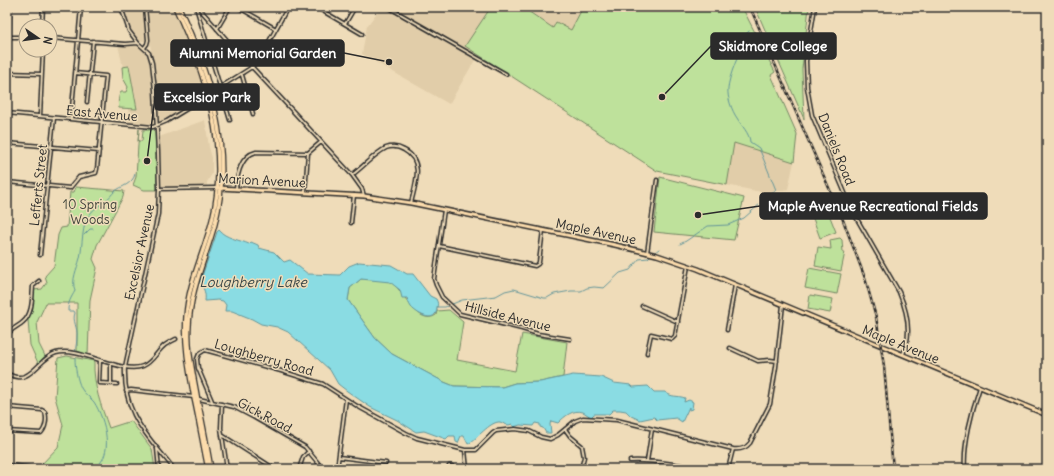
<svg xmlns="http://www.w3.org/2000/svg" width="1054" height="476" font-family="Delius,sans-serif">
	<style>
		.built { fill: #e1cda9 }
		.green { fill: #bee19b; stroke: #748663 }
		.water { fill: #8adce3; stroke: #649599 }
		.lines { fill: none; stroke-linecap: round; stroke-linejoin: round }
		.stream { stroke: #649599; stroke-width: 1 }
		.minor-casing { stroke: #2b2b2b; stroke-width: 5 }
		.major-casing { stroke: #2b2b2b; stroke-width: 6 }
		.highway-casing { stroke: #2b2b2b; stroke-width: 6 }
		.minor { stroke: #efdcb9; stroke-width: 2 }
		.major { stroke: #fcdcac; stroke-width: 3 }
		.highway { stroke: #fcdcac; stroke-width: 3.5 }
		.rail-casing { stroke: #2b2b2b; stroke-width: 2.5 }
		.rail { stroke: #efdcb9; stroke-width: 1; stroke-dasharray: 3; stroke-linecap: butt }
		.labels { text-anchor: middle; stroke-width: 3; stroke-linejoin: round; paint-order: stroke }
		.street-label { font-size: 13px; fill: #2b2b2b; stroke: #efdcb9 }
		.park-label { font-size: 13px; fill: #41463c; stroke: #efdcb9 }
		.water-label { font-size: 14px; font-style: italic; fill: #394647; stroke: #efdcb9 }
		.leader { fill: none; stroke: #2b2b2b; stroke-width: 1.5 }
		.callout-dot { fill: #2b2b2b; stroke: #efdcb9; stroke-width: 1.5 }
		.callout { fill: #2b2b2b; stroke: #2b2b2b; stroke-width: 1.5 }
		.callout-label { font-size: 14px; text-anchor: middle; font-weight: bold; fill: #fff }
	</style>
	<rect width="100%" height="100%" fill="#efdcb9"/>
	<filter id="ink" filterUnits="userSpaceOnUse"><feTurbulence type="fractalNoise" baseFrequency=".025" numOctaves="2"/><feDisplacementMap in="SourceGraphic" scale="8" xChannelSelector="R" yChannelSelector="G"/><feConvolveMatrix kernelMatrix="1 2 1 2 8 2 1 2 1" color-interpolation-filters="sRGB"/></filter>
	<g filter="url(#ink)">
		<!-- built -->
		<path class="built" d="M123 7H143L146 41H139L134 35 127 23Z
			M146 7H173L188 40 204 91 202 97 160 122 158 120 155 71 151 51Z
			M381 7H742L775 72 771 75 797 134 794 162 788 189 766 193 657 171 478 55 449 104 362 54 367 26Z
			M118 45 138 46 148 55 153 83 154 123 152 125 128 123 129 108 136 109 123 67Z
			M205 120 209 147 212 158V174L207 182V186L162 187 159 137Z"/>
		<!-- green -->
		<path class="green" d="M491 7H522L553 28 556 22 571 30 583 7H742L775 72 771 75 797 134 794 162 734 143 727 185 657 171 465 46Z
			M755 7H809L802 69 804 119Z
			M129 66 137 109 119 108C118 103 118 96 121 92H126L128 87 123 78 122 67Z
			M144 128 152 129 155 132 157 184 158 188 156 190H144L133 185 136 177 139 129 138 141H142L143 130H152Z
			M660 177 744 198 734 240 654 232Z
			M76 187 124 191 123 197 97 245 93 259 97 268 90 300 88 355 77 351V303H46L37 322 39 344 45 356 38 363 30 345 28 320 34 290 42 289 47 282 45 276 54 266 58 235 61 228 67 227 70 192H74Z
			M825 204 836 232 820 238 810 210Z
			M840 238 842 240 843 252H845L841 271 815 266 818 247 831 249 830 240Z
			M809 268 841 274 837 294 805 288Z
			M361 279C370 278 385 279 392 283 404 291 418 327 436 315L437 311 449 310 463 322 457 360 515 371 522 334 567 342 563 377 540 382 515 383 502 387 454 386 444 382 392 354 375 338 348 300 350 288Z
			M810 295 833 299 830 313 808 309Z
			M67 356 94 361C93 386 101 405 109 428L131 421 152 449 155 469H40V466L58 447 63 425 55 397 58 358Z"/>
		<!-- water -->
		<path class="water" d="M219 230C225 238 240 240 249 244L251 242 258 245 259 248 274 252 284 262 290 260 308 274 340 275 349 266 359 262 391 265 407 274H413L430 296 436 299C438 303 438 304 437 308 436 324 418 315 411 307 409 304 408 301 407 298H402L400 290 390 282 361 279 350 288 348 300 375 338 392 354 444 382 454 386 502 387 515 383 540 382 573 375 601 377 614 383 631 385 633 387 648 386 654 392H665C672 398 677 395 685 398L684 402 689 400 693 402 692 409 689 410V407L682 422 676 418 657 420 654 417 640 420 631 416 626 411 620 410H613L609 414H594L591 417C589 416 585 413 583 412 573 409 565 416 558 423L551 421 550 424 551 433H546L543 428 540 427V424L535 423 533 426 520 425 514 427 512 424 509 425C506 425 503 423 500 422 490 421 476 440 468 444L464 436H461L458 443 456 442 455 436H449L446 439 424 431 416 432 397 420 370 407 347 391 338 384 330 370 288 332 277 327 261 324 252 319 232 311H225L226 305 223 301 218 300 205 301C206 293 204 289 200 282L217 232Z"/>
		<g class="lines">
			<!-- stream -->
			<path class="stream" d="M84 235 90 229H93
				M680 244 686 241 708 226 728 225 744 218 776 190 759 148 750 142C750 134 741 125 737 118 732 111 727 97 728 89 729 74 740 52 746 39V34L749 31
				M654 253 659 249
				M437 307H445L462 300 496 296 505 291 514 289 544 298H547L554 294 571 291H581L587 288 594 287 604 288 620 273 630 270 639 259 648 258 651 255
				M75 352C76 347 77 341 77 336 78 328 72 321 75 313L74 311H68C68 302 71 298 75 291 71 279 77 270 80 258 83 245 81 225 90 214 94 208 101 205 106 200 109 198 112 194 115 191 122 186 133 184 135 174
				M75 358C75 368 77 379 81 388 84 394 90 397 94 402 105 419 116 457 93 469"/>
			<!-- minor casing -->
			<g class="minor-casing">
				<path id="minor" d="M121 7 129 31 138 43 149 53 152 63 155 90 158 152 159 189 158 214 125 367C123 416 147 434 174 469
					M196 7 230 120
					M198 7 227 40 352 175 362 189 364 196
					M238 7 276 29
					M316 7 362 34
					M388 7 506 74
					M815 7 806 61 807 87 812 115 853 212 899 292C907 311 912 335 903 354
					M345 24 355 7
					M42 26 43 7
					M217 29 230 7
					M8 37H26
					M50 38 125 44 138 43
					M144 48 147 44 148 40 145 7
					M7 73 42 74
					M242 75 253 114
					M7 82 10 7
					M211 93 252 67 262 54 288 7
					M87 102 93 41
					M7 113 153 127 167 121 208 96
					M40 116 43 50
					M71 119 81 7
					M7 143 99 151
					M352 175C363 167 374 154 386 148 392 146 399 147 404 150 425 161 415 185 411 203
					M7 182 70 188 79 177 96 173 97 169 106 76 75 73
					M159 189 216 188
					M236 189C237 175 240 156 256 152L308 153 321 142
					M305 192 308 153
					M444 210 434 279 436 285 442 297 460 314 522 329 538 334 570 339
					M351 223 354 195
					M439 246 535 266 538 264 539 262 543 230
					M647 253 657 180
					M40 255 54 118
					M642 306 678 322
					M727 330 735 285
					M7 337C10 328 17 328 23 322 33 314 32 297 33 286L39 281
					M730 348 758 361 770 360 777 361
					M647 353 651 334 672 339 675 336 688 266
					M100 360 99 383 117 384
					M111 363V384
					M7 373C30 388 38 358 56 353 80 346 121 375 143 366 153 362 157 351 165 345 168 343 172 341 176 339
					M126 391 131 390 194 397
					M199 399 234 407 253 417 305 447 323 469
					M212 401 198 368 197 359 199 354 205 350 281 371 323 384 357 406 406 433 417 438 465 450H476L493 433 496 431 515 429 529 431 541 437 550 439 558 435 575 421 583 418 617 420 733 449C740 450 745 449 750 443L770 404 776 367 783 305
					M222 404 221 428 227 469
					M7 407 42 410 45 412C47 418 46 428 41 433L7 431
					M565 429 570 436 582 446 584 457 581 469
					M222 435 275 469
					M157 449 159 469
					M465 450 467 469
					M339 457 386 463
					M630 461C641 460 684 463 692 469
					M647 461 652 429
					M7 465 35 468
					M299 469 303 457 309 451
					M337 469 346 399
					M448 469 449 466H452L455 469
					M728 469 733 449
					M965 469C963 445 972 410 980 387"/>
			</g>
			<!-- major casing -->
			<g class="major-casing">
				<path id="major" d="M219 188 364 196 411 203 615 245 657 255 698 269 1047 415"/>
			</g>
			<!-- highway casing -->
			<g class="highway-casing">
				<path id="highway" d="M175 7C205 72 230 149 212 220 204 253 188 283 186 317 184 344 189 370 194 398 199 421 203 445 208 469
					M179 7C210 74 234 151 215 224 206 258 190 290 189 326 187 351 194 376 198 401 203 423 207 446 211 469"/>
			</g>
			<!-- minor -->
			<use href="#minor" class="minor"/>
			<!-- major -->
			<use href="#major" class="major"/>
			<!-- highway -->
			<use href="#highway" class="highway"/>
			<!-- rail casing -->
			<g class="rail-casing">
				<path id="rail" d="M750 7 843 220 865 278 876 317 884 366 893 469"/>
			</g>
			<!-- rail -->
			<use href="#rail" class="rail"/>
		</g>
	</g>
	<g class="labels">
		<!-- street labels -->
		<g class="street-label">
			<text transform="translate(102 113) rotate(5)" y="5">East Avenue</text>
			<text transform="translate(837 149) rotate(68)" y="5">Daniels Road</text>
			<text transform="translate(262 180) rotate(3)" y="5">Marion Avenue</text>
			<text transform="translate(38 185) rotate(-84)" y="5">Lefferts Street</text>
			<text transform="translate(596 231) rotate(12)" y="5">Maple Avenue</text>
			<text transform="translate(139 252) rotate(-78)" y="5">Excelsior Avenue</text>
			<text transform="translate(508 316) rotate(14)" y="5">Hillside Avenue</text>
			<text transform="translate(901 344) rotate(22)" y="5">Maple Avenue</text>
			<text transform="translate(264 357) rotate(16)" y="5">Loughberry Road</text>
			<text transform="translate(265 415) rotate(28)" y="5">Gick Road</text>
		</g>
		<!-- park labels -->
		<g class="park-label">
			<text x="90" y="209">10 Spring<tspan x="90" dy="15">Woods</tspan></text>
		</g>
		<!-- water labels -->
		<g class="water-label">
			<text x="253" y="287">Loughberry Lake</text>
		</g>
	</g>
	<!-- callouts -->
	<path class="leader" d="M662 97L711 46M389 62L344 53M147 161L155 97M698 215L760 206"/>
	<g class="callout-dot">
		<circle cx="662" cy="97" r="4"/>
		<circle cx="389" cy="62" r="4"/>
		<circle cx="147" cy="161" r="4"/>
		<circle cx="698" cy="215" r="4"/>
	</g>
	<g class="callout">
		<rect x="711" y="33" width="125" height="26" rx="4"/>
		<rect x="171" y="40" width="173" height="26" rx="4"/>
		<rect x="155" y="84" width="104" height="26" rx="4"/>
		<rect x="760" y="193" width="227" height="26" rx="4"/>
	</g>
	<g class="callout-label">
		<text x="773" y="51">Skidmore College</text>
		<text x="258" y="58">Alumni Memorial Garden</text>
		<text x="207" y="102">Excelsior Park</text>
		<text x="873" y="211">Maple Avenue Recreational Fields</text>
	</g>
	<!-- margin -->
	<rect width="1054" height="476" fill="none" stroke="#efdcb9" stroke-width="24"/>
	<rect x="12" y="12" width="1030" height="452" fill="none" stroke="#2b2b2b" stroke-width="1.5" filter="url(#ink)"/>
	<!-- north arrow -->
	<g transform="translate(38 38) rotate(103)"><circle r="19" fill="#efdcb9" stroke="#a19580"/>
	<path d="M0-3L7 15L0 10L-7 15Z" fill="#2b2b2b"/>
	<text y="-6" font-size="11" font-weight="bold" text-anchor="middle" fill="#2b2b2b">N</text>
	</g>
</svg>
